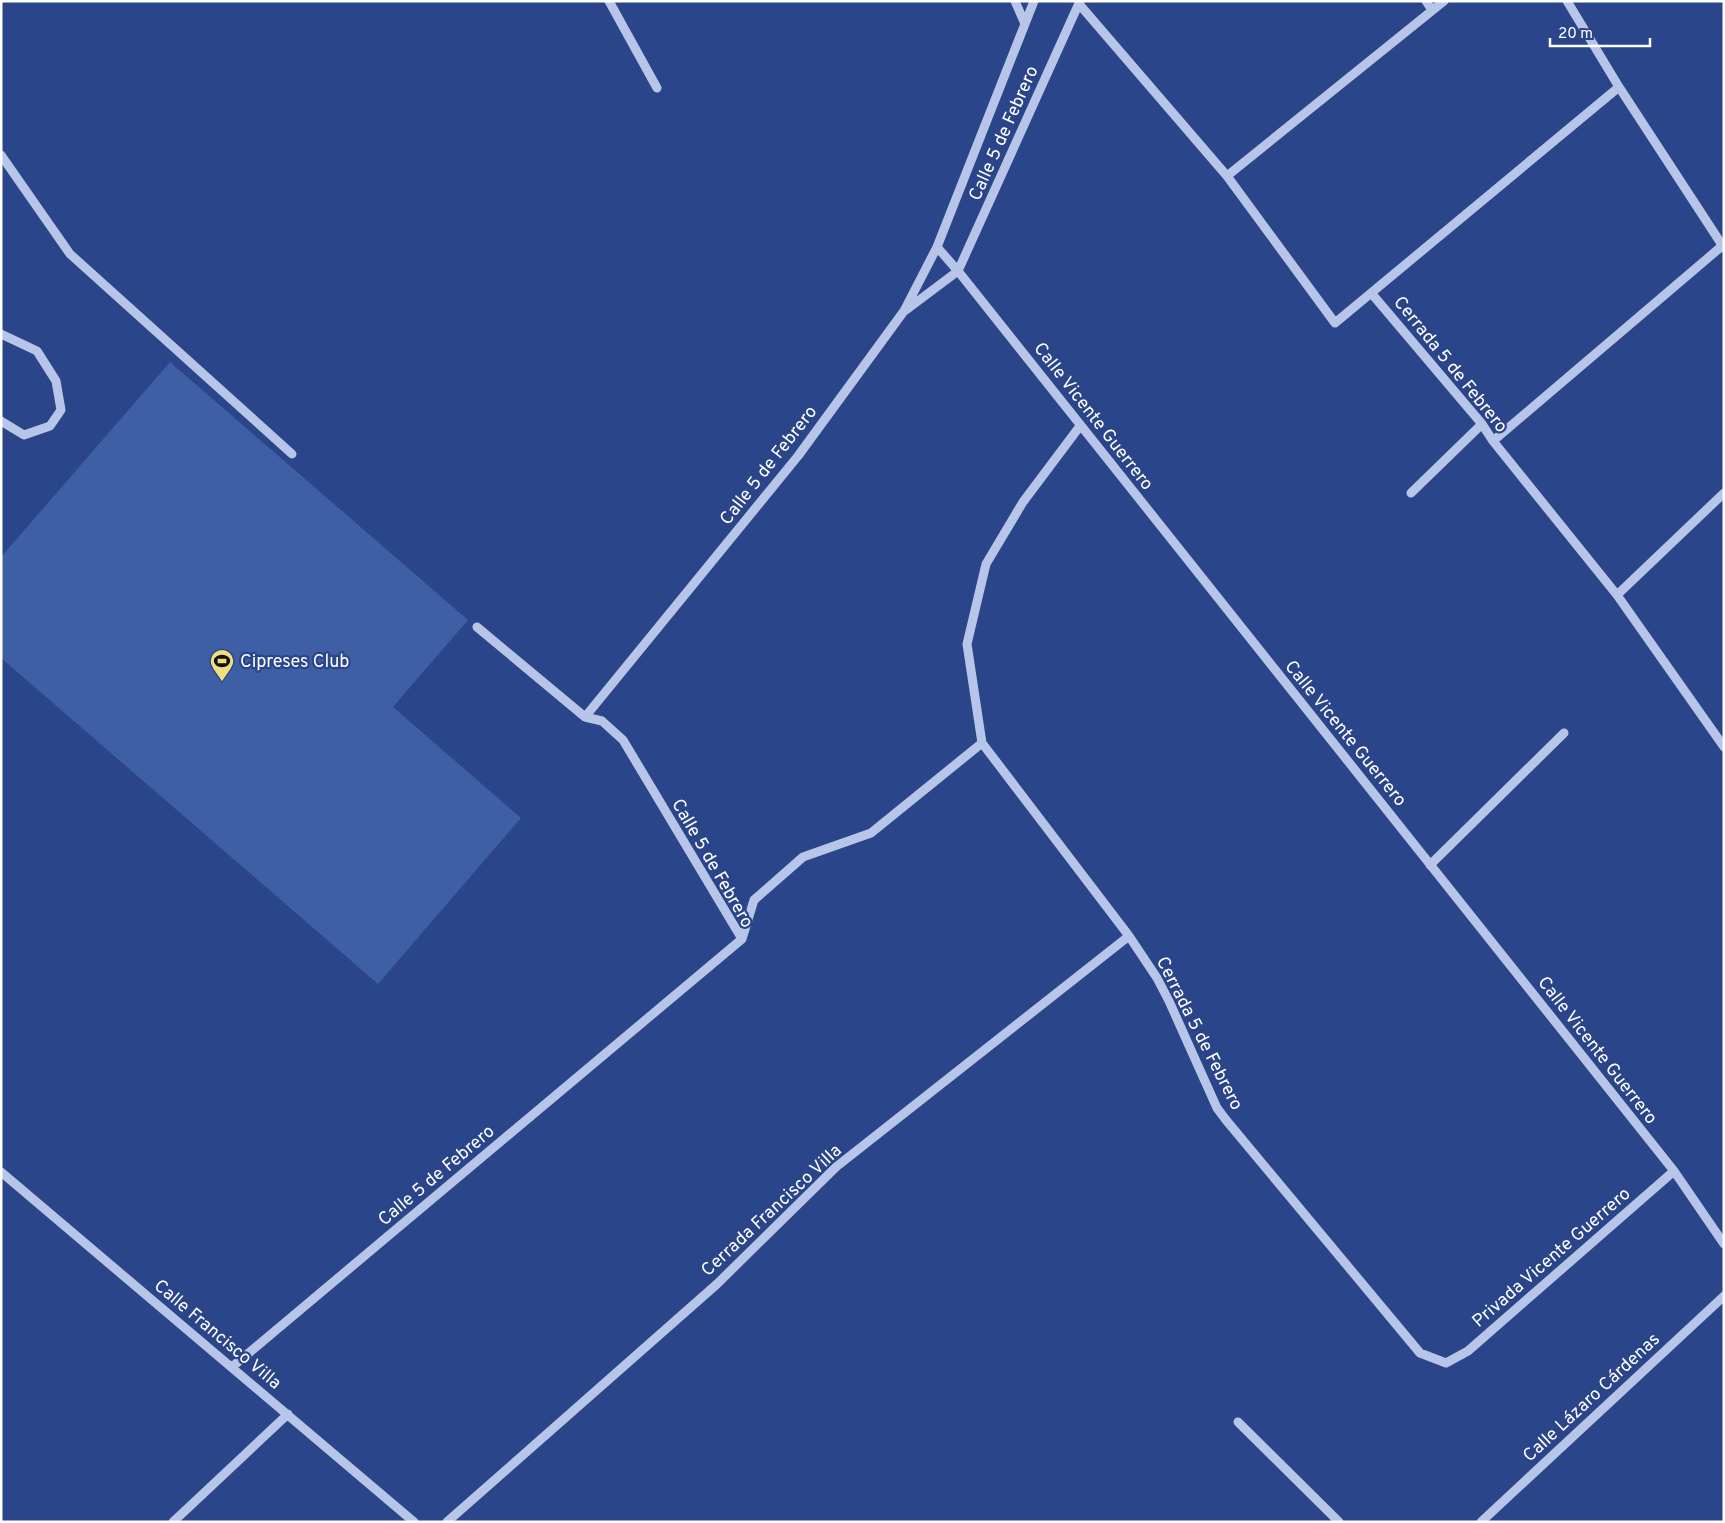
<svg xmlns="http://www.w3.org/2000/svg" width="1725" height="1523" font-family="Overpass,sans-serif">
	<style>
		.green { fill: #3e5ea5 }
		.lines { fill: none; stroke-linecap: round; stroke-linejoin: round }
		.minor { stroke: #b7c6e8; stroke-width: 9 }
		.labels { text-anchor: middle; stroke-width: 4.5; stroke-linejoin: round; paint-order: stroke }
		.street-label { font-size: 18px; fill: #fff; stroke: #2a4589 }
		.poi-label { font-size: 18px; fill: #fff; stroke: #2a4589; text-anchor: start }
	</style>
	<rect width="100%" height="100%" fill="#2a4589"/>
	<!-- green -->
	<path class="green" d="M170 362 468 620 393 707 521 818 378 984 1 658V557Z"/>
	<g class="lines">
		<!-- minor -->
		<path class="minor" d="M609 1 657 88
			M1015 1 1025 24
			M1426 1 1432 10
			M1567 1 1619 87 1724 248
			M1079 4 1227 176 1335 323 1619 87
			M1 155 70 254 292 454
			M1227 176 1444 1
			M937 247 958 271 1674 1171 1724 1244
			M1372 294 1482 424 1493 441 1617 595 1724 747
			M906 310 958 271 1080 1
			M1 334 37 351 56 381 61 410 50 426 24 435 1 421
			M1080 426 1023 502 986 564 967 644 982 743 1129 936 1157 978 1169 1001 1217 1108 1226 1120 1420 1353 1446 1363 1468 1351 1674 1171
			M1493 441 1722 246
			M1411 493 1482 424
			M1617 595 1724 493
			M477 627 585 717
			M1430 865 1564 733
			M742 939 623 740 602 721 585 717 798 456 904 311 937 247 1034 1
			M742 939 754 900 803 857 871 833 982 743
			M1 1172 414 1522
			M232 1367 742 939
			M1238 1422 1339 1522
			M173 1522 288 1414
			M447 1522 717 1284 836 1167 1129 936
			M1481 1522 1724 1296"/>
	</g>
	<!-- icons -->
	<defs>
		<g id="stadium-pin" transform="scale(1.25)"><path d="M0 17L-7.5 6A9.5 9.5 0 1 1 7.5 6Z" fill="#efdf7e" stroke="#2a4589"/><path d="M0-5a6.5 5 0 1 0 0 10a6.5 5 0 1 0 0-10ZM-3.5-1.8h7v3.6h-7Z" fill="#111"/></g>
	</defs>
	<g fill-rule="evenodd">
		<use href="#stadium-pin" x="222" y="661"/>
	</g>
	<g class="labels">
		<!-- street labels -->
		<g class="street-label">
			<text transform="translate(1003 133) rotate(-66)" y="6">Calle 5 de Febrero</text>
			<text transform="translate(1451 364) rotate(51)" y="6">Cerrada 5 de Febrero</text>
			<text transform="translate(1094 416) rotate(52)" y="6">Calle Vicente Guerrero</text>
			<text transform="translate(768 465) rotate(-52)" y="6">Calle 5 de Febrero</text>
			<text transform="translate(1346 733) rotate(51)" y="6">Calle Vicente Guerrero</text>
			<text transform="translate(713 863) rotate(60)" y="6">Calle 5 de Febrero</text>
			<text transform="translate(1200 1033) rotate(63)" y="6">Cerrada 5 de Febrero</text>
			<text transform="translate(1598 1050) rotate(52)" y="6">Calle Vicente Guerrero</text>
			<text transform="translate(436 1175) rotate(-40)" y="6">Calle 5 de Febrero</text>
			<text transform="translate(771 1210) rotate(-43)" y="6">Cerrada Francisco Villa</text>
			<text transform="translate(1551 1257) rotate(-41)" y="6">Privada Vicente Guerrero</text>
			<text transform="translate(218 1334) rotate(40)" y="6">Calle Francisco Villa</text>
			<text transform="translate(1591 1397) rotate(-43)" y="6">Calle Lázaro Cárdenas</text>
		</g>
		<!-- poi labels -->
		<g class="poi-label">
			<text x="240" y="667">Cipreses Club</text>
		</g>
	</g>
	<!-- border -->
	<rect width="1725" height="1523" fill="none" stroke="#ffffff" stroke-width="5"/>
	<!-- scale -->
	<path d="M1550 38v8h100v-8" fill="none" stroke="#ffffff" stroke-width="2.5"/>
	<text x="1558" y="38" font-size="15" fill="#ffffff" stroke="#2a4589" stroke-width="4" paint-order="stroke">20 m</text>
</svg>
